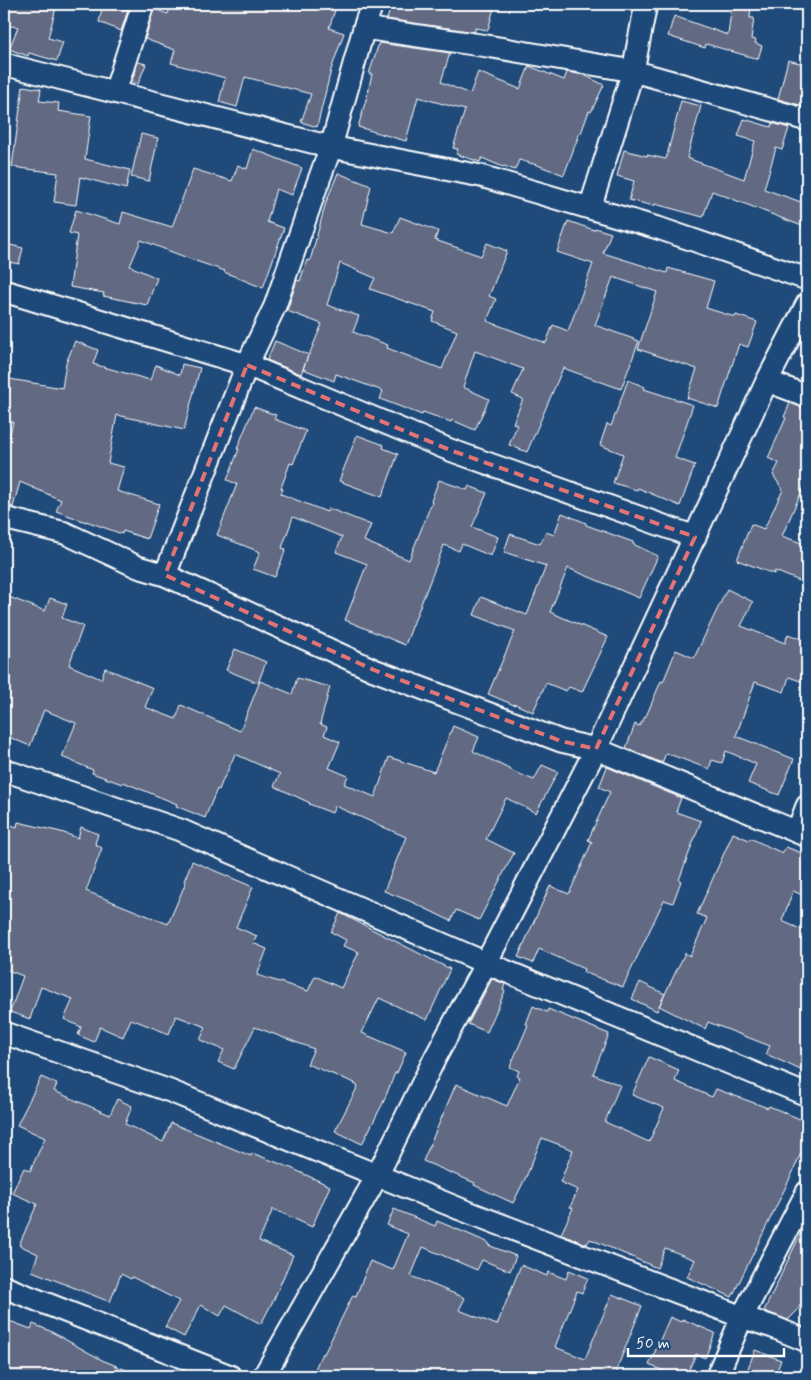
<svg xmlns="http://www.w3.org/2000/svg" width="811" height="1380" font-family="Mynerve,sans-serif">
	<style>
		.building { fill: #626b83; stroke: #fff; fill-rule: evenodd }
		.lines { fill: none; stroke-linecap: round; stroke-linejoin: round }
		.street-casing { stroke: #fff; stroke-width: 25 }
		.street { stroke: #1f4a7a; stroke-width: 21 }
		.marked { fill: none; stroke: #e47373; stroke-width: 4; stroke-dasharray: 10 6; stroke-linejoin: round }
	</style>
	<rect width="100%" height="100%" fill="#1f4a7a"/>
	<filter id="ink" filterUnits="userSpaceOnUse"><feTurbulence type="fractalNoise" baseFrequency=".02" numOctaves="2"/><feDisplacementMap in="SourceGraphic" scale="10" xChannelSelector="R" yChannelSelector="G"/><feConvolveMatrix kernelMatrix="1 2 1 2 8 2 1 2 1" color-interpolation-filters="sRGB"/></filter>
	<g filter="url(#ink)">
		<!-- building -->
		<path class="building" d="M4 4H57L48 38 63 42 57 61 29 53 28 56 9 49 18 27 4 25Z
			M103 4 128 10 121 31 99 22Z
			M171 4H288L302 9 304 4H337L329 28 344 33 331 70 317 127 301 122 311 94 245 77 237 107 219 102 225 78 171 63 175 50 145 39 154 9 168 14Z
			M392 4H495L488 30 475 28V32L387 19Z
			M732 4H751L750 18H754L751 39 756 40 755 43 762 46 758 59 706 44 705 48 668 36 674 16 728 35Z
			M379 43 450 53 441 82 470 94 478 72 520 89 529 66 564 80 567 72 584 75 604 85 591 112 589 111 581 133 580 132 564 175 537 165 519 160 515 170 504 166 503 167 482 158 480 162 456 154 458 149 453 148 465 110 418 97 406 141 358 127 367 96 372 74H369Z
			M788 60 807 65V107L778 99Z
			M138 62 146 64 138 84 132 81Z
			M23 86 41 89 39 101 59 103 58 111 91 116 85 159 130 170 126 189 80 177 76 205 54 202 58 173 12 167Z
			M681 101 701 106 687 158 744 179 755 141 738 136 744 119 771 127 772 123 789 128 782 150 776 148 764 189 807 204V228L712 191 703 217 655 204 654 206 629 200 634 181 617 176 624 150 647 156V155L666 159Z
			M141 134 158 138 149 181 131 177Z
			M253 149 302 168 292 195 276 189 267 222 284 228 263 288 224 272 225 271 190 259 141 240 130 266 157 278 147 305 103 296 104 293 70 287 77 235 69 233 76 210 120 224 123 212 172 227 193 169 232 181 238 165 247 169Z
			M338 173 371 186 362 224 393 233 400 217 438 231 435 240 481 256 487 243 507 251 489 296 496 299 487 321 546 343 553 325 568 331 593 264 557 252 568 221 594 230 595 228 611 233 603 253 667 273 668 268 714 281 706 308 735 317 736 315 757 322 748 347 739 344 718 408 687 398 697 369 638 349 657 292 613 277 595 325 639 341 621 389 563 368 527 452 509 445 517 425 513 423 523 399 512 394 523 369 475 351 463 387 489 399 475 430 452 420 451 422 423 412 422 415 380 399 383 391 336 374 334 381 303 369 308 356 301 374 267 360 275 341 309 355 322 324 287 311 297 280 300 281 307 260 310 261 326 202ZM340 263 375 278 370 289 435 312 432 321 457 331 442 369 387 348 388 345 353 332 359 316 327 305Z
			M6 244 23 248 19 264 4 261V254Z
			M75 341 98 350 93 364 150 380 156 365 180 375 182 364 200 368 184 430 117 415 108 463 124 467 117 491 159 504 147 539 123 531 122 534 86 521V522L56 511 61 500 20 482 13 507 4 506V456L13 422 4 421V378L62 388 66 363Z
			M628 380 645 387 644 389 693 405 675 458 695 465 680 506 638 488 637 490 613 483 623 454 600 445 607 424 611 426Z
			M790 403 807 410V479L782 536 807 545V584L775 571 774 574 737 560 751 524 764 529 783 490 773 475 779 463 768 458 786 418 784 417Z
			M254 407 276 415 274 419 306 431 293 464 290 463 281 488 283 489 281 494 327 512 328 508 371 525 364 541 409 560 432 502 431 501 439 480 467 490 469 486 487 493 472 527 498 537 491 556 462 544 459 551 444 545 405 645 345 620 367 564 336 552 342 537 293 517 282 548 286 549 275 577 253 569 260 552 217 535 237 484 227 480 239 449H237Z
			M357 435 384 445 383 448 398 454 382 497 339 481Z
			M562 513 586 523V525L633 542V544L658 556 639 598 568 568 550 612 608 637 582 692 569 687 566 691 546 683 533 712 515 704 514 705 488 694 515 631 474 615 481 597 527 615 546 566 504 552 510 534 540 544 546 532 554 535Z
			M727 589 753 602 741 626 785 643 788 634 807 641V670L803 682 789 677 784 692 755 682 736 736 794 759 779 795 748 783 756 764 726 751 722 763 712 760 709 769 666 753 662 763 626 748 635 724 639 726 647 714 661 681 663 682 676 650 694 658Z
			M4 595 45 611 50 598 67 604 62 618 83 626 69 665 101 679 105 668 153 688 145 707 176 719 181 705 240 731 260 681 292 694 297 678 330 687 320 724 327 727 324 735 340 742 329 768 348 776 344 784 375 797 389 757 434 772 453 726 479 737 473 751 517 773 534 780 542 765 558 772 536 813 506 798 486 839 514 853 479 920 456 910 451 921 412 902 384 891 406 837 335 806 332 813 309 804 310 803 274 786 280 774 235 754 225 777H224L219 790 217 789 205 818 176 806 177 804 123 782 122 784 92 773 93 770 62 757 76 723 44 710 30 746 4 735Z
			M235 649 266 662 258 683 226 670Z
			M607 767 681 798 676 812 701 821 679 880 681 881 673 903 664 900 623 987 583 972 584 969 539 949 533 963 518 957 550 886 569 894 592 842 588 840 610 792 599 787Z
			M18 822 61 832 78 838 81 827 98 834 95 844 102 848 86 891 168 924 186 882 184 881 192 861 253 887 236 927 257 936 253 943 267 949 257 975 308 991 315 976 341 988 359 952 343 946 346 940 331 932 340 913 450 969 427 1020 379 998 362 1033 406 1052 397 1073H395L383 1103 362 1144 335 1131 358 1086 354 1084 355 1083 307 1064 314 1049 255 1027 234 1069 218 1062 224 1050 200 1040 206 1027 176 1016 169 1034 131 1019 123 1037 100 1027 94 1042 78 1035 81 1027 64 1019 73 999 41 987 30 1019 10 1012 23 976 5 969 10 958 4 956V823L17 827Z
			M733 833 749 840 750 838 782 853 786 847 807 855V897L793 891 782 921 807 932V1073L766 1054 770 1046 708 1022 705 1029 659 1006 685 953 690 956 707 918 697 914Z
			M492 979 505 984 503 990 505 991 487 1032 468 1024Z
			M640 982 665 994 657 1011 632 999Z
			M533 1006 547 1012 548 1009 609 1034 593 1074 620 1085 605 1122 649 1142 664 1108 632 1095 649 1057 679 1070 675 1081 712 1097 716 1089 768 1108 769 1106 807 1122V1138L793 1172 732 1297 687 1277 695 1260 665 1248 657 1268 590 1239 587 1244 561 1234 573 1208 570 1207 578 1190 560 1182 573 1150 542 1138 526 1177 513 1203 474 1185 475 1183 423 1161 456 1084 507 1106 520 1077 517 1076 519 1071 510 1067 528 1025 526 1024Z
			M41 1077 57 1084 54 1091 110 1115 117 1099 132 1106 125 1124 163 1142 171 1123 251 1156 252 1153 291 1168 330 1186 312 1227 273 1209 259 1241 293 1255 274 1299 261 1324 226 1305 220 1316 201 1305 184 1337 165 1327 179 1301 132 1277 131 1279 121 1274 110 1302 32 1271 38 1254 19 1245 37 1204 12 1193 24 1168 30 1171 45 1138 17 1125Z
			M394 1209 435 1226 437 1221 466 1233 489 1243 488 1245 516 1256 510 1271 482 1260 477 1270 423 1247 411 1276 465 1298 459 1310 497 1325 521 1265 547 1276 548 1272 566 1279 569 1270 588 1278 582 1293 577 1291 555 1347 585 1359 612 1294 642 1306 616 1371 627 1376H312L322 1353 324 1354 353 1295 356 1296 370 1261 393 1270 408 1234 387 1225Z
			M807 1220V1290L798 1310 788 1320 764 1311Z
			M670 1317 681 1322 682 1319 715 1333 705 1358 696 1354 686 1376H676L649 1365Z
			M4 1319 31 1329 33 1324 50 1331 102 1360 141 1376H17L4 1371Z
			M755 1350 781 1360 775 1376H745Z"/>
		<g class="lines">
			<!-- street casing -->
			<g class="street-casing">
				<path id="street" d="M364 28 487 46 633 71 807 120
					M4 63 11 66 331 147 481 176 661 229 807 279
					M115 92 143 4
					M590 208 633 71 646 4
					M4 291 247 365 450 450 695 537
					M767 381 807 396
					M4 518 65 533 138 567 165 575 374 670 561 741 596 749 807 836
					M165 575 247 365 275 306 317 185 331 147 364 28 372 4
					M4 770 180 830 486 963 807 1095
					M797 832 807 806
					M4 1033 170 1091 460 1209 742 1317 773 1327 807 1341
					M4 1287 230 1376
					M264 1376 377 1176 435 1058 486 963 596 749 767 381 807 304
					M717 1376 742 1317 807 1192"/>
			</g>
			<!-- street -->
			<use href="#street" class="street"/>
		</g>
	</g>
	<!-- marked area -->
	<path class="marked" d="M247 365 450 450 695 537 596 749 561 741 374 670 165 575Z"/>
	<!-- margin -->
	<rect width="811" height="1380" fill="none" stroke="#1f4a7a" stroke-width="20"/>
	<rect x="10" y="10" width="791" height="1360" fill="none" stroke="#fff" stroke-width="2" filter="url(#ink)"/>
	<!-- scale -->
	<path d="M628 1348v8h156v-8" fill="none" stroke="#ffffff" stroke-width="2.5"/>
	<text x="636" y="1348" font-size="15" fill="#ffffff" stroke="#1f4a7a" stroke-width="4" paint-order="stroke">50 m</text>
</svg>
